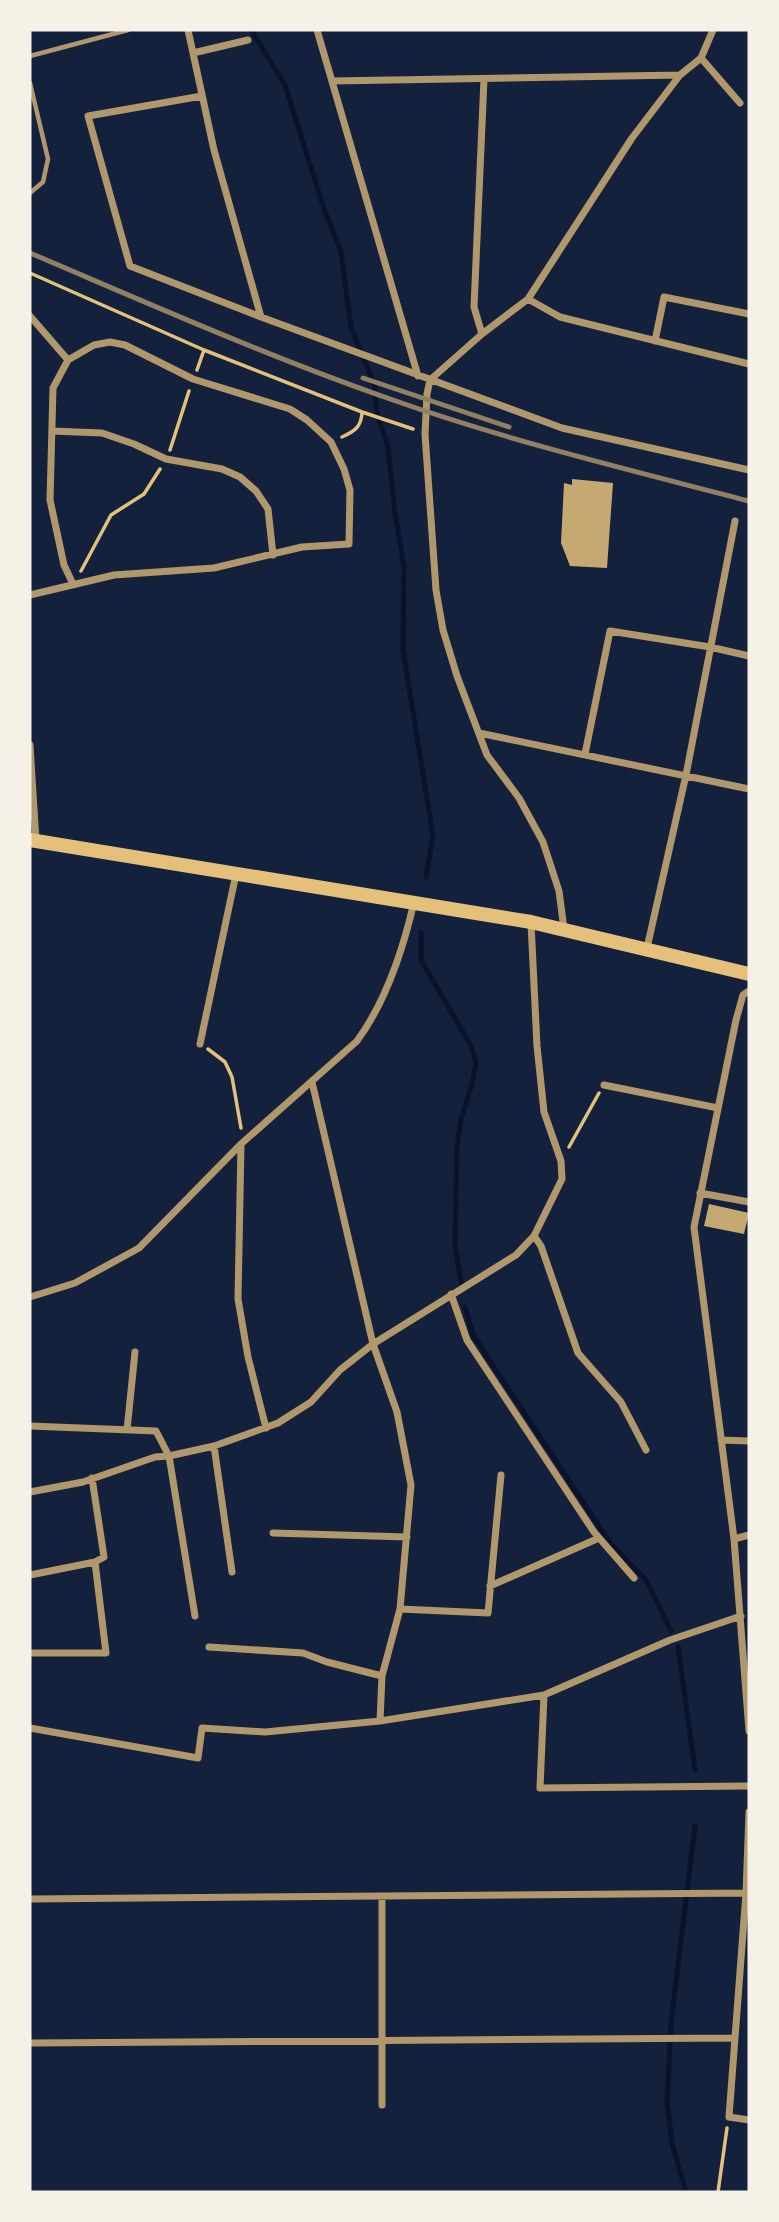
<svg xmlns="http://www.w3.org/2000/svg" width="779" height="2222" font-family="Inter,sans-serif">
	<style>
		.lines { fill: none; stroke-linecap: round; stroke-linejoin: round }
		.stream { stroke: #0b132b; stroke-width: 5 }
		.building { fill: #c6a872 }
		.path { stroke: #e5c07b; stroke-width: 3.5 }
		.service { stroke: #b1986c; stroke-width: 4.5 }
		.minor { stroke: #b1986c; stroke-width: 7 }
		.trunk { stroke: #e5c07b; stroke-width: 14 }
		.rail { stroke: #918062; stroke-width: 5 }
	</style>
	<rect width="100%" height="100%" fill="#14213d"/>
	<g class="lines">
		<!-- stream -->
		<path class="stream" d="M251 30 285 85 324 209 341 252 351 327 374 384 377 414 388 447 395 513 404 567 403 650 433 836 426 877
			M421 932V960L471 1046 476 1063 472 1084 461 1119 457 1146 455 1244 461 1282
			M465 1307 473 1335 610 1543 646 1580 671 1631
			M678 1647 695 1770
			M686 2192 672 2144 667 2101 671 2023 695 1826"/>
	</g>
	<!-- building -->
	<path class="building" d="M572 479 613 483 607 568 570 566 561 543 564 483 572 485Z
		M709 1204 749 1213 744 1234 704 1226Z"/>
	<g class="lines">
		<!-- path -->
		<path class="path" d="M30 273 204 350 362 412 413 429
			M197 370 204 350
			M342 437C355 431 361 427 362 413
			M170 450 189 391
			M81 571 111 515 144 494 160 469
			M208 1049 225 1062 232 1077 241 1128
			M569 1147 599 1093
			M718 2192 727 2128"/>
		<!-- service -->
		<path class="service" d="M30 56 128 30
			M30 83 48 159 43 182 30 193"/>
		<!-- minor -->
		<path class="minor" d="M188 30 214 150 261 317 562 428 749 470
			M317 30 418 376
			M193 53 248 40
			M701 58 740 103
			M332 81 680 75
			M202 96 88 116 130 266 261 317
			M528 299 560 317 749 364
			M30 316 68 360
			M482 334 474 307 484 79
			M655 341 664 297 749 314
			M52 431 102 433 134 444 166 459 222 469 240 477 256 491 268 509 273 555
			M30 595 114 575 214 568 302 547 349 544 350 490 344 469 331 442 307 420 290 409 193 379 125 345 110 342 94 345 68 360 53 388 50 500 64 565 73 584
			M479 733 749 789
			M30 745 36 841
			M585 754 610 631 710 647 749 656
			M564 929 559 891 543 842 519 798 487 755 457 676 443 630 436 590 425 434 427 394 430 380 482 334 528 299 632 138 680 75 701 58 713 30
			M647 948 686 775 735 521
			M749 991 743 995 736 1020 694 1227 734 1539 749 1731
			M200 1044 236 874
			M312 1082 373 1344 397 1412 411 1485 400 1609 382 1676 380 1721 544 1695 670 1640 741 1616
			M604 1085 718 1108
			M241 1145 238 1299 248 1357 266 1428
			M700 1193 749 1202
			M534 1236 541 1246 578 1353 621 1402 646 1450
			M451 1294 467 1340 594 1532 634 1578
			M30 1297 75 1283 139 1248 241 1144 357 1041C387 1000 403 950 414 902
			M30 1426 156 1431 169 1456 195 1616
			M127 1430 135 1352
			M721 1440 749 1441
			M214 1446 232 1572
			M92 1478 104 1557 95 1562
			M30 1492 83 1482 155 1457 169 1456 214 1446 278 1423 311 1402 340 1370 373 1344 516 1255 534 1236 562 1179 561 1161 544 1112 537 1046 531 923
			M273 1533 407 1537
			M734 1539 749 1535
			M30 1575 95 1562 106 1653H30
			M490 1586 599 1538
			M400 1609 488 1613 501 1475
			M209 1647 303 1653 327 1662 382 1676
			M544 1695 540 1788 749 1786
			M30 1728 198 1758 202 1728 265 1732 380 1721
			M749 1812 746 1893 729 2117 749 2120
			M382 1897V2105
			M30 1899 746 1893
			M30 2043 734 2038"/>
		<!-- trunk -->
		<path class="trunk" d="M30 840 531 922 749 974"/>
		<!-- rail -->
		<path class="rail" d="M30 253C150 304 269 357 393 400 509 441 630 470 749 501
			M363 378 509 427"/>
	</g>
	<!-- border -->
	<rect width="779" height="2222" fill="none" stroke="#f6f1e7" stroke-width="63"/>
</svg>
